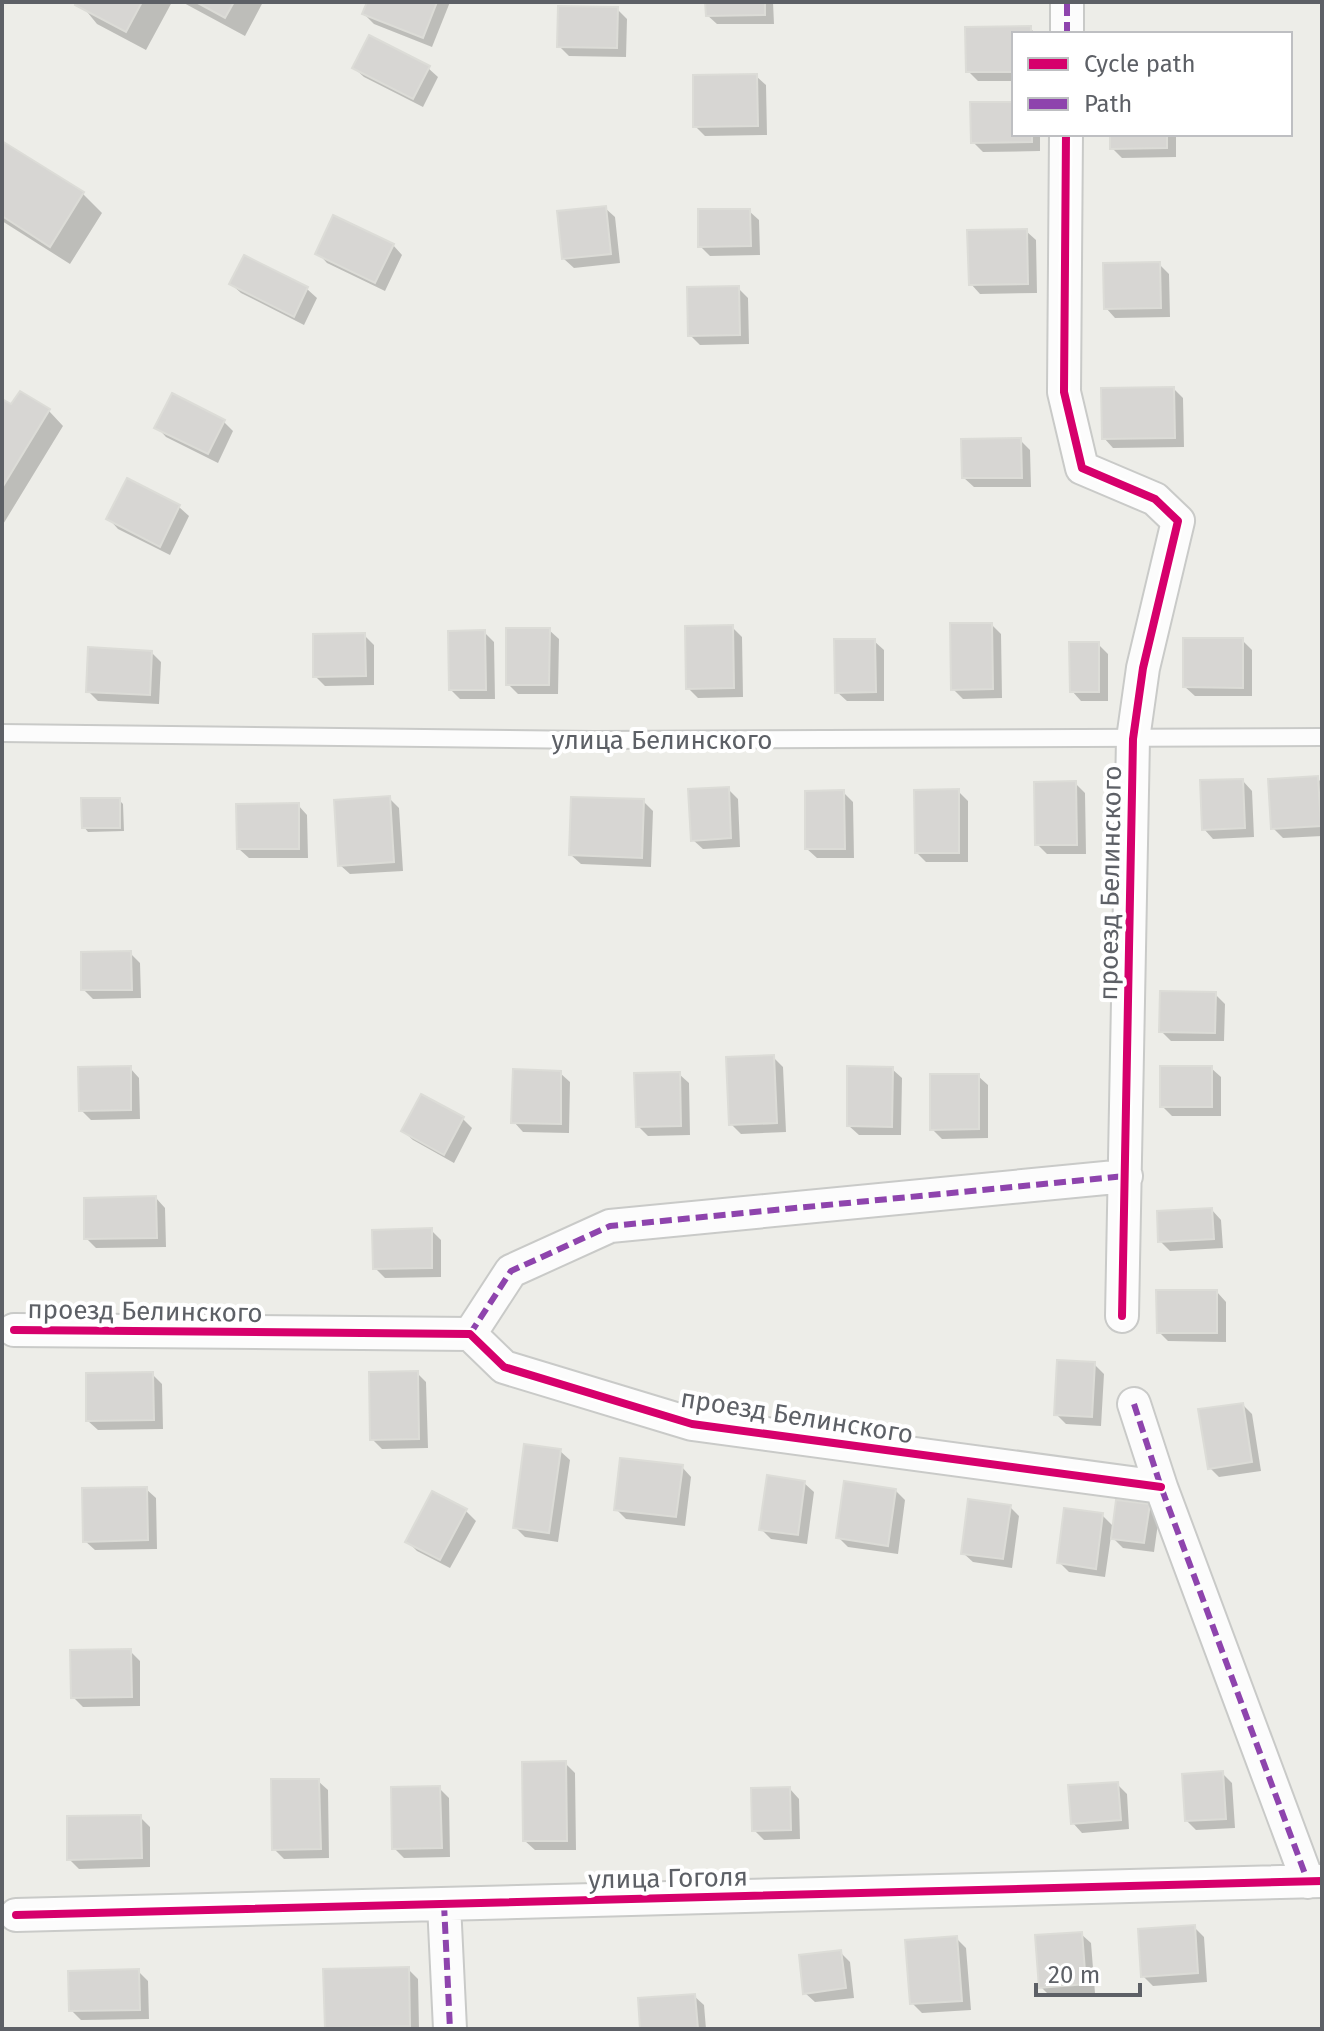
<svg xmlns="http://www.w3.org/2000/svg" width="1324" height="2031" font-family="'Fira Sans',sans-serif">
	<style>
		.shadow { fill: #0003 }
		.building { fill: #d7d6d3; stroke: #dcdcd7; stroke-width: 2 }
		.lines { fill: none; stroke-linecap: round; stroke-linejoin: round }
		.service-casing { stroke: #c9cac8; stroke-width: 20 }
		.minor-casing { stroke: #c9cac8; stroke-width: 36 }
		.service { stroke: #fcfcfc; stroke-width: 16 }
		.minor { stroke: #fcfcfc; stroke-width: 32 }
		.quiet { stroke: #8e44ad; stroke-width: 6; stroke-dasharray: 12 6; stroke-linecap: butt }
		.cycleway-casing { stroke: #fff; stroke-width: 13 }
		.cycleway { stroke: #d6006c; stroke-width: 8 }
		.labels { text-anchor: middle; stroke-width: 8; stroke-linejoin: round; paint-order: stroke }
		.street-label { font-size: 26px; fill: #5d6066; stroke: #fff }
	</style>
	<rect width="100%" height="100%" fill="#edede8"/>
	<!-- shadow -->
	<path class="shadow" d="M79 2H172L146 50 97 24Z
		M182 2H263L245 36Z
		M369 2H450L432 47 374 24 364 14Z
		M707 2H773L774 24H717L707 15Z
		M617 9 627 19 626 57 569 56 559 46Z
		M1030 28 1036 34H1014V81H978L968 71 967 29Z
		M354 68H428L438 77 423 107 364 77Z
		M756 76 766 85 767 135 705 136 695 126Z
		M1014 104V134H1040V151L983 152 973 142Z
		M1112 134H1176V157L1122 158 1112 148Z
		M2 143 83 194 102 213 70 264 2 221Z
		M605 208 615 217 620 263 574 268 564 259Z
		M749 211 759 220 760 255 710 256 700 246Z
		M1026 231 1036 240 1037 293 980 294 971 284Z
		M393 245 402 255 385 291 327 263 318 253Z
		M245 257 307 289 317 298 304 325 241 293 231 284Z
		M1159 264 1169 274 1170 317 1115 318 1106 308Z
		M738 288 748 298 749 344 700 345 690 335Z
		M1174 389 1183 398 1184 447 1113 448 1104 438Z
		M2 401 12 407 49 411 63 426 2 526Z
		M224 422 233 431 218 463 166 437 157 427Z
		M1020 440 1030 450 1031 487H974L964 478Z
		M128 481 179 507 189 516 170 555 118 529 109 519Z
		M992 625 1001 634 1002 698 963 699 953 689Z
		M732 627 742 637 743 697 698 698 688 688Z
		M549 630 559 639 558 694H518L508 684Z
		M484 632 494 642 495 699H460L451 690Z
		M364 635 374 645V685L325 686 315 676Z
		M1242 640 1252 650V696H1195L1185 687Z
		M874 641 884 650V701H847L837 692Z
		M1098 644 1108 654V701H1081L1072 691Z
		M151 652 161 662 159 704 98 701 88 691Z
		M1317 778 1322 783V836L1283 838 1273 828Z
		M1243 781 1252 791 1254 837 1213 839 1204 829Z
		M1075 783 1085 793 1086 854H1047L1037 844Z
		M728 789 738 799 740 847 703 849 693 840Z
		M958 791 968 801V862H926L917 853Z
		M843 792 853 802 854 858H817L807 849Z
		M389 798 399 808 403 871 350 874 340 865Z
		M119 800 123 804 124 831 88 832 84 827Z
		M643 801 653 811 651 867 581 864 571 855Z
		M298 805 307 815 308 858H249L239 849Z
		M130 953 140 963 141 998 93 999 83 989Z
		M1215 994 1225 1004 1224 1041H1171L1161 1031Z
		M773 1057 783 1067 786 1132 741 1134 731 1124Z
		M130 1068 139 1078 140 1119 91 1120 81 1110Z
		M1211 1068 1221 1077V1116H1172L1162 1106Z
		M892 1069 902 1078 901 1135H859L849 1126Z
		M560 1073 570 1082 569 1133 523 1132 514 1122Z
		M679 1074 689 1083 690 1135 648 1136 638 1126Z
		M978 1076 988 1085V1138L942 1139 932 1129Z
		M463 1119 472 1128 454 1163 413 1140 403 1131Z
		M156 1198 165 1208 166 1247 96 1248 86 1238Z
		M1212 1210 1221 1220 1223 1248 1170 1251 1160 1241Z
		M431 1230 441 1240V1277L385 1278 375 1268Z
		M1217 1292 1226 1302V1342L1168 1341 1159 1332Z
		M1094 1364 1104 1374 1101 1426 1066 1424 1056 1414Z
		M417 1373 426 1382 428 1448 382 1449 372 1439Z
		M152 1374 162 1384 163 1429 98 1430 88 1421Z
		M1243 1405 1252 1414 1261 1471 1219 1477 1210 1468Z
		M560 1451 570 1460 558 1542 525 1537 515 1527Z
		M682 1467 691 1477 685 1526 626 1519 616 1509Z
		M804 1483 814 1492 807 1544 771 1539 761 1529Z
		M146 1489 156 1498 157 1549 95 1550 85 1541Z
		M896 1491 905 1500 898 1554 848 1547 839 1538Z
		M1149 1506 1159 1516 1154 1552 1123 1548 1111 1536 1105 1577 1069 1572 1059 1562 1102 1515 1114 1527Z
		M1010 1507 1019 1516 1012 1568 973 1562 963 1553Z
		M466 1511 476 1521 450 1568 417 1551 407 1541Z
		M130 1651 140 1661V1706L83 1707 73 1697Z
		M565 1763 575 1773 576 1850H535L525 1841Z
		M1222 1773 1232 1783 1235 1828 1196 1830 1187 1821Z
		M318 1781 328 1790 329 1858 284 1859 274 1849Z
		M1117 1784 1127 1794 1129 1829 1082 1833 1073 1823Z
		M439 1788 449 1798 450 1857 404 1858 394 1848Z
		M790 1789 799 1799 800 1839 764 1840 754 1830Z
		M140 1817 150 1827V1867L79 1869 69 1859Z
		M1194 1927 1204 1937 1207 1982 1153 1986 1143 1976Z
		M1081 1934 1091 1943 1095 1993 1051 1997 1041 1987Z
		M956 1938 966 1948 971 2010 922 2013 912 2003Z
		M840 1952 850 1962 854 1998 815 2002 805 1993Z
		M408 1969 418 1979 419 2029 327 2027Z
		M138 1971 148 1981 149 2019 81 2020 71 2010Z
		M694 1996 704 2005 706 2029H642Z"/>
	<!-- building -->
	<path class="building" d="M76 2H142L126 32 75 5Z
		M196 2H234L225 18Z
		M367 2H437L423 38 362 14Z
		M705 2H765V15L706 16Z
		M558 6 618 7 617 48 557 47Z
		M1031 26V34H1014V72H966L965 27Z
		M369 35 430 66 413 99 352 68Z
		M757 74 758 126 693 127V75Z
		M970 102H1014V134H1032V142L971 143Z
		M1110 134H1167V148L1110 149Z
		M2 141 84 192 50 247 2 216Z
		M606 206 611 254 562 259 557 211Z
		M698 209H750L751 246 698 247Z
		M333 215 394 244 375 283 315 254Z
		M1027 229 1028 284 969 285 967 230Z
		M244 255 308 287 294 317 229 284Z
		M1160 262 1161 308 1104 309 1103 263Z
		M739 286 740 335 688 336 687 287Z
		M1174 387 1175 438 1102 439 1101 388Z
		M20 391 50 409 2 488V399L11 404Z
		M172 393 225 420 208 454 154 428Z
		M1021 438 1022 478H962L961 439Z
		M127 478 180 505 160 547 106 519Z
		M950 623H992L993 689 951 690Z
		M733 625 734 688 686 689 685 626Z
		M506 628H550L549 685H506Z
		M485 630 486 690H449L448 631Z
		M365 633 366 676 313 677V634Z
		M1183 638H1243V688L1183 687Z
		M834 639H875L876 692 835 693Z
		M1069 642H1099V692H1070Z
		M88 647 152 651 150 695 86 692Z
		M1318 776 1321 826 1271 829 1268 779Z
		M1243 779 1245 828 1202 830 1200 780Z
		M1076 781 1077 845H1035L1034 782Z
		M729 787 731 838 691 841 688 789Z
		M959 789V853H915L914 790Z
		M844 790 845 849H805V791Z
		M390 796 394 862 338 866 334 800Z
		M571 797 644 799 642 858 569 855Z
		M81 798H120V828H82Z
		M299 803V849H237L236 804Z
		M131 951 132 990H81V952Z
		M1160 991 1216 992 1215 1033 1159 1032Z
		M774 1055 777 1123 729 1125 726 1057Z
		M131 1066V1110L79 1111 78 1067Z
		M847 1066 893 1067 892 1127 847 1126Z
		M1160 1066H1212V1107H1160Z
		M513 1069 561 1071V1124L511 1123Z
		M680 1072 681 1126 636 1127 634 1073Z
		M930 1074H979V1129L930 1130Z
		M421 1094 464 1117 444 1155 401 1131Z
		M156 1196 157 1238 84 1239V1198Z
		M1212 1208 1214 1239 1158 1242 1157 1211Z
		M432 1228V1268L373 1269 372 1230Z
		M1156 1290H1217V1333H1157Z
		M1057 1360 1095 1362 1092 1417 1054 1415Z
		M418 1371 419 1439 370 1440 369 1372Z
		M153 1372 154 1420 86 1421V1373Z
		M1243 1403 1252 1462 1208 1469 1198 1409Z
		M524 1444 561 1449 549 1533 513 1528Z
		M620 1458 683 1465 676 1517 614 1510Z
		M767 1475 805 1481 798 1535 759 1530Z
		M844 1481 896 1489 888 1546 836 1538Z
		M147 1487 148 1540 83 1542 82 1488Z
		M432 1491 467 1509 440 1560 405 1542Z
		M968 1499 1011 1505 1003 1559 961 1554Z
		M1116 1500 1150 1504 1144 1543 1111 1539Z
		M1064 1508 1103 1513 1096 1569 1057 1563Z
		M131 1649 132 1697 71 1698 70 1650Z
		M566 1761 567 1841H523L522 1762Z
		M1223 1771 1226 1819 1185 1821 1182 1774Z
		M271 1779H319L321 1849 272 1850Z
		M1118 1782 1121 1820 1071 1824 1068 1785Z
		M440 1786 442 1848 392 1849 391 1787Z
		M790 1787 791 1830 752 1831 751 1788Z
		M141 1815 142 1858 67 1860V1816Z
		M1195 1925 1198 1973 1141 1977 1138 1929Z
		M1082 1932 1086 1984 1039 1988 1035 1935Z
		M957 1936 962 2001 910 2004 905 1940Z
		M841 1950 846 1988 803 1994 799 1955Z
		M409 1967 410 2026 325 2028 323 1969Z
		M139 1969 140 2010 69 2011 68 1971Z
		M695 1994 698 2029H640L638 1998Z"/>
	<g class="lines">
		<!-- service casing -->
		<g class="service-casing">
			<path id="service" d="M2 733 594 740 1322 737"/>
		</g>
		<!-- minor casing -->
		<g class="minor-casing">
			<path id="minor" d="M1067 34V2
				M1066 134 1064 392 1082 468 1155 499 1178 521 1143 668 1133 739 1122 1316
				M14 1330 470 1334 504 1367 692 1424 1161 1487
				M470 1334 511 1271 610 1226 1126 1176
				M1134 1404 1161 1487 1308 1882
				M444 1904 450 2029
				M16 1915 1322 1881"/>
		</g>
		<!-- service -->
		<use href="#service" class="service"/>
		<!-- minor -->
		<use href="#minor" class="minor"/>
		<!-- quiet -->
		<path class="quiet" d="M1067 34V2
			M470 1334 511 1271 610 1226 1126 1176
			M1134 1404 1161 1487 1308 1882
			M444 1904 450 2029"/>
		<!-- cycleway casing -->
		<g class="cycleway-casing">
			<path id="cycleway" d="M1066 134 1064 392 1082 468 1155 499 1178 521 1143 668 1133 739 1122 1316
				M14 1330 470 1334 504 1367 692 1424 1161 1487
				M16 1915 1322 1881"/>
		</g>
		<!-- cycleway -->
		<use href="#cycleway" class="cycleway"/>
	</g>
	<g class="labels">
		<!-- street labels -->
		<g class="street-label">
			<text x="662" y="749">улица Белинского</text>
			<text transform="translate(1110 883) rotate(-89)" y="9">проезд Белинского</text>
			<text transform="translate(145 1311) rotate(1)" y="9">проезд Белинского</text>
			<text transform="translate(797 1416) rotate(9)" y="9">проезд Белинского</text>
			<text transform="translate(668 1878) rotate(-1)" y="9">улица Гоголя</text>
		</g>
	</g>
	<!-- border -->
	<rect width="1324" height="2031" fill="none" stroke="#5d6066" stroke-width="8"/>
	<!-- legend -->
	<rect x="1012" y="32" width="280" height="104" fill="#ffffff" stroke="#bebfc2" stroke-width="2"/>
	<rect x="1028" y="58" width="40" height="12" fill="#d6006c" stroke="#bebfc2" stroke-width="2"/>
	<text x="1084" y="72" font-size="24" fill="#5d6066">Cycle path</text>
	<rect x="1028" y="98" width="40" height="12" fill="#8e44ad" stroke="#bebfc2" stroke-width="2"/>
	<text x="1084" y="112" font-size="24" fill="#5d6066">Path</text>
	<!-- scale -->
	<path d="M1036 1983v12h104v-12" fill="none" stroke="#5d6066" stroke-width="4"/>
	<text x="1048" y="1983" font-size="24" fill="#5d6066" stroke="#ffffff" stroke-width="6" paint-order="stroke">20 m</text>
</svg>
